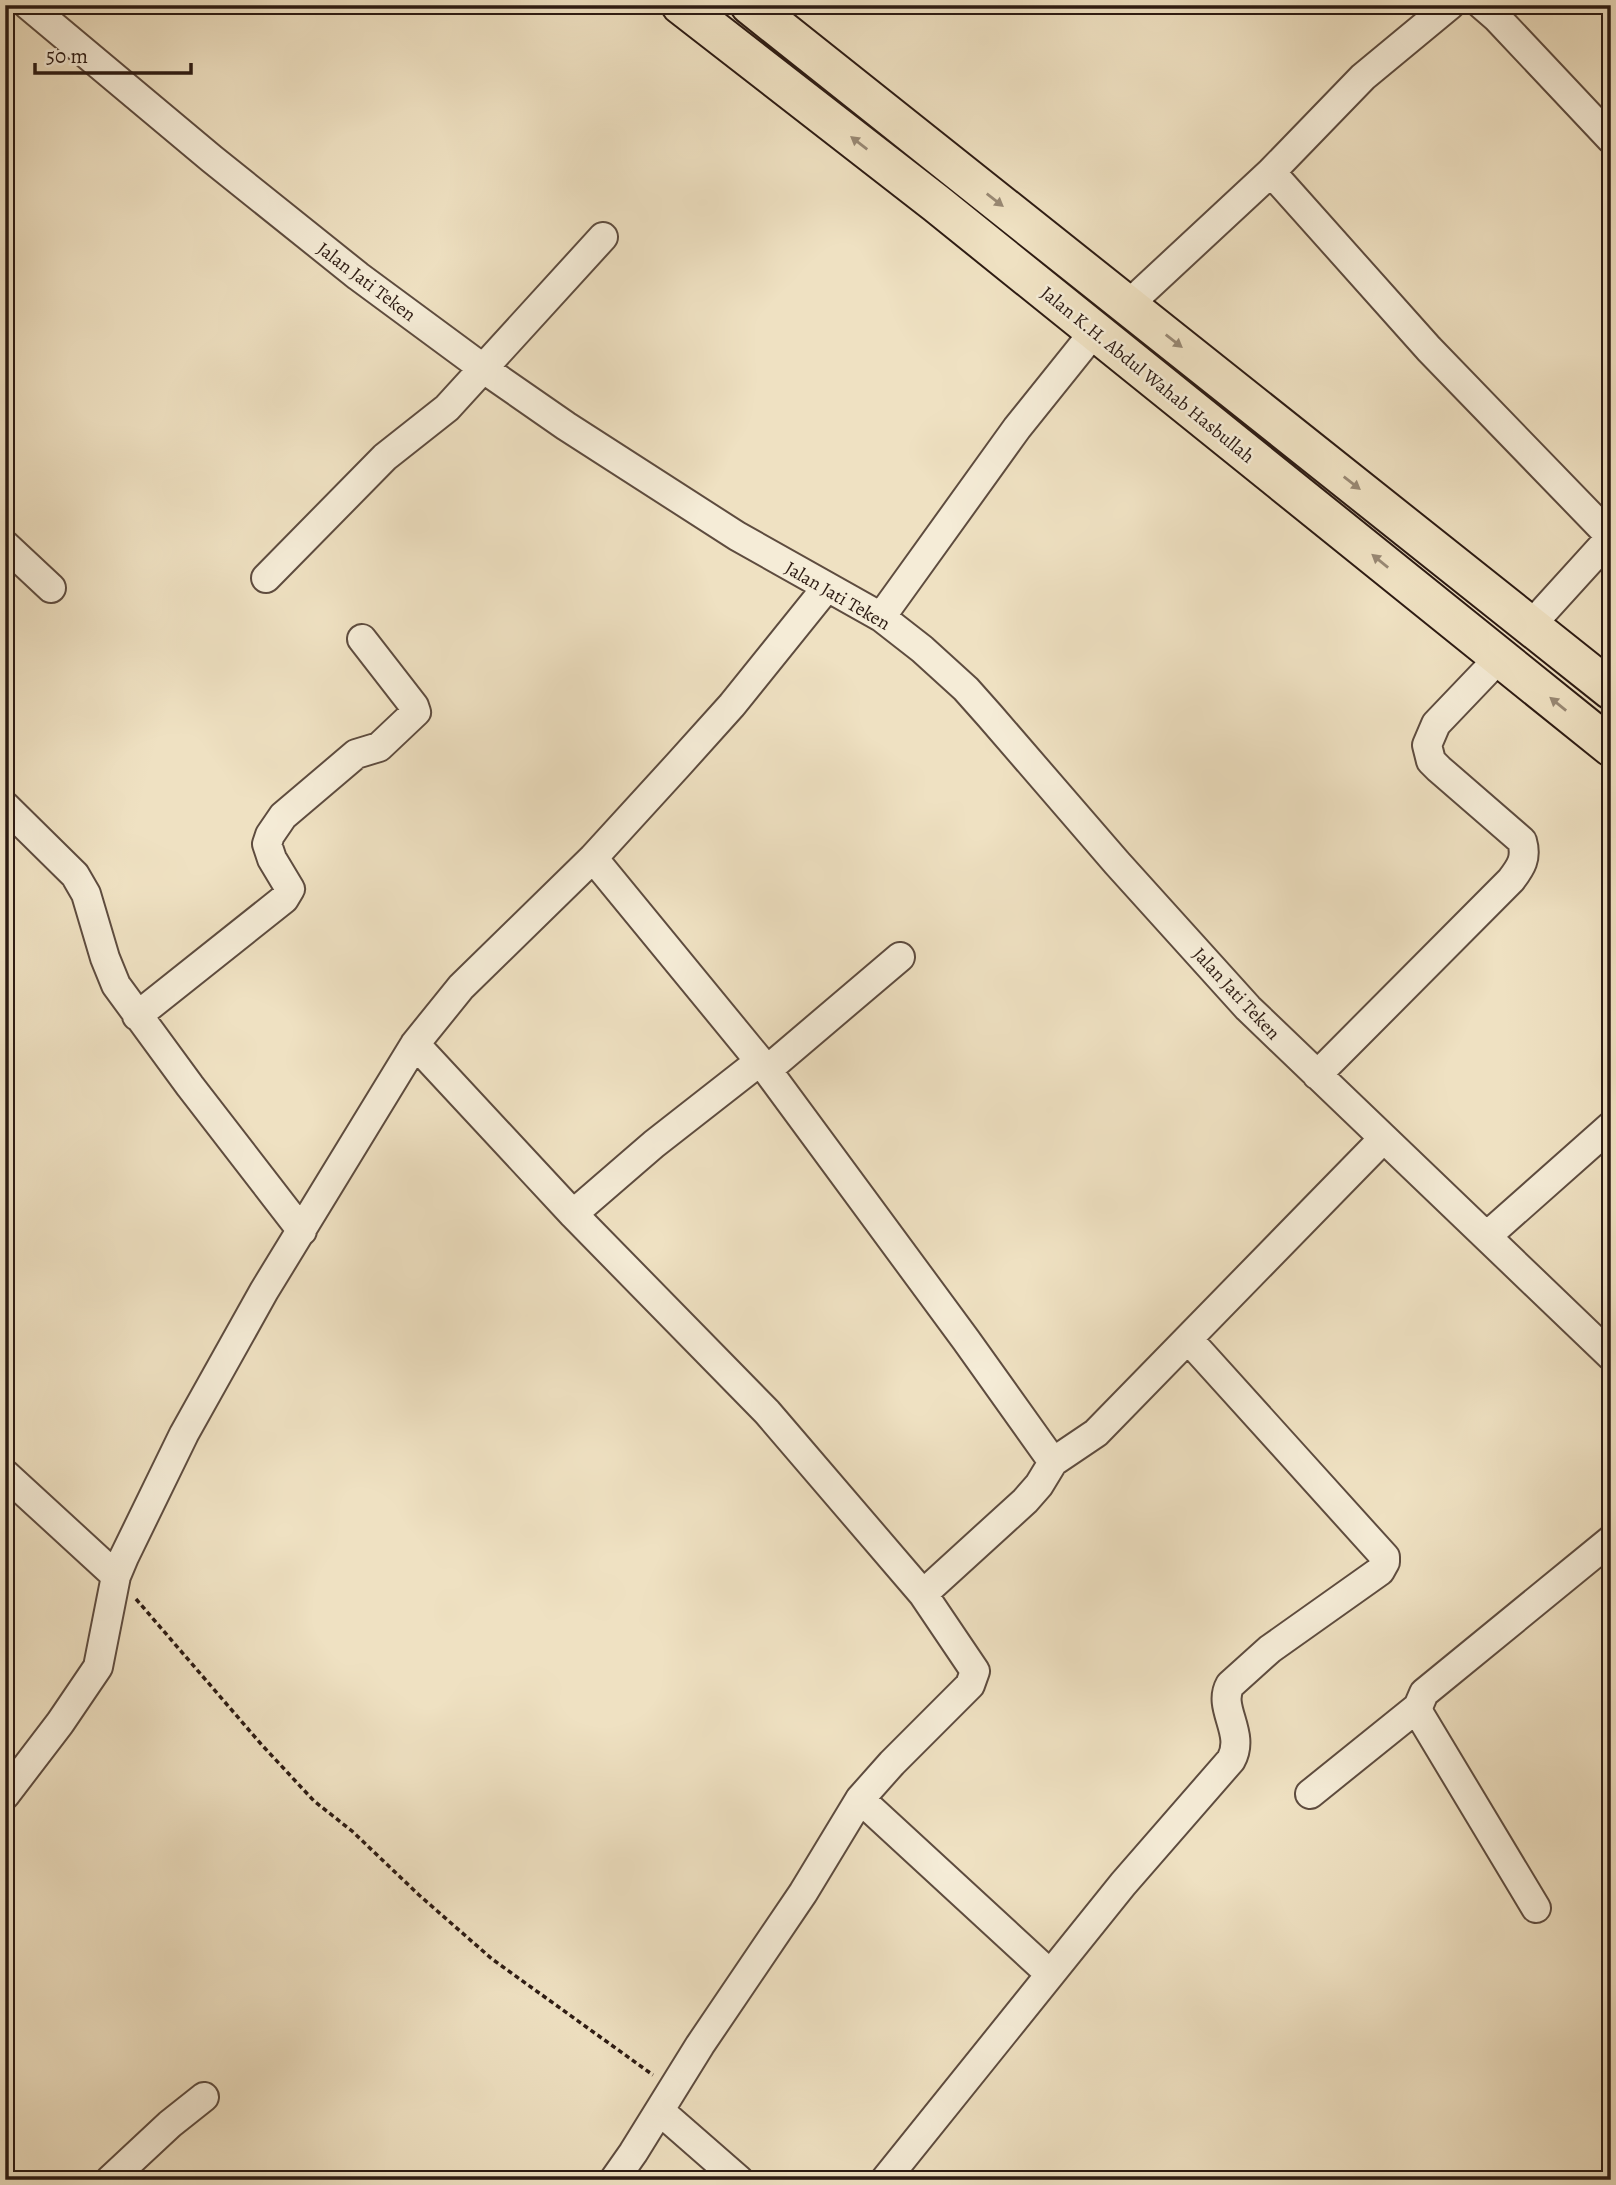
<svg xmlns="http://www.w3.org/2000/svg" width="1616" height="2185" font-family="Alegreya,serif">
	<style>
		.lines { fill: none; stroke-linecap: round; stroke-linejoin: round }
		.minor-casing { stroke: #5e4c3f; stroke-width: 32 }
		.highway-casing { stroke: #2d1b13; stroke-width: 42 }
		.path { stroke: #2d1b13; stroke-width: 3.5; stroke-dasharray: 5 3.5; stroke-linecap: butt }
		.minor { stroke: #f5ecd7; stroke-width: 28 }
		.highway { stroke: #efe1c2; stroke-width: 38 }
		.oneway { fill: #988873 }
		.labels { text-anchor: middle; stroke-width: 5; stroke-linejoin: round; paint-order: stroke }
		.street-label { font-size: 19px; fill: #2d1b13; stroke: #f5ecd7 }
	</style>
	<rect width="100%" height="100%" fill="#efe1c2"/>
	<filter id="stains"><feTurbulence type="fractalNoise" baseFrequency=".00286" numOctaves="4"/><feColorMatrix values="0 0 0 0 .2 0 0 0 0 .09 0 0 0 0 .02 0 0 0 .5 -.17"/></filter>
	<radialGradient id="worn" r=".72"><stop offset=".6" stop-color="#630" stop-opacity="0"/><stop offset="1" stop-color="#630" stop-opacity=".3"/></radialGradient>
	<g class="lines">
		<!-- minor casing -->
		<g class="minor-casing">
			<path id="minor" d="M28 5 212 159 358 276 484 369 566 426 737 536 881 617 922 649 966 689 990 716 1117 863 1248 1008 1611 1356
				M1482 5 1497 18 1611 139
				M1271 172 1429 349 1611 537
				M1128 305 1271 172 1363 77 1450 5
				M5 545 51 588
				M266 578 385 457 447 408 603 237
				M881 617 1017 428 1086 342 1097 333
				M1531 625 1611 537
				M5 806 75 875 86 894 105 958 116 985 190 1086 302 1231
				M593 858 767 1070 966 1340 1053 1462 1096 1433 1383 1139
				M137 1016 284 899 290 889 272 859 267 844 270 835 283 816 356 754 379 747 416 712 414 706 362 639
				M415 1044 573 1214 767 1412 923 1594 975 1671 970 1685 892 1763 860 1799 803 1893 700 2045 633 2153 614 2180
				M767 1070 900 957
				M1317 1075 1511 880C1521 867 1527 858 1522 841L1439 769 1431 761 1427 745 1436 724 1500 657
				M573 1214 654 1144 760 1061
				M1487 1236 1611 1126
				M5 1474 116 1576
				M923 1594 1025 1501 1039 1485 1053 1462
				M1310 1794 1418 1707
				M5 1795 60 1723 98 1667 116 1576 124 1557 184 1434 264 1291 415 1044 461 987 593 858 678 765 732 705 827 587
				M860 1799 1050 1974
				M1536 1908 1420 1715 1418 1707 1424 1693 1611 1540
				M660 2111 739 2180
				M110 2180 170 2124 204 2097
				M885 2180 1123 1884 1231 1760C1246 1733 1217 1708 1230 1685L1270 1649 1380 1571 1385 1562V1557L1188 1339"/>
		</g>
		<!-- highway casing -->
		<g class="highway-casing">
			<path id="highway" d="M681 5 937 204 1611 747
				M750 5 1611 690"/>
		</g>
		<!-- path -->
		<path class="path" d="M136 1599 261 1744 314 1801 352 1831 419 1895 492 1959 653 2075"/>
		<!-- minor -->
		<use href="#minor" class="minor"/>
		<!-- highway -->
		<use href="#highway" class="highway"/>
	</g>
	<!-- one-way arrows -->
	<defs><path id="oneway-solid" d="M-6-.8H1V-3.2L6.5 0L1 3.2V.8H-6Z" transform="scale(1.75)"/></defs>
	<g class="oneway">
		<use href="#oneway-solid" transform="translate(859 143) rotate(-142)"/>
		<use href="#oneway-solid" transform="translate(995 200) rotate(38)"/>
		<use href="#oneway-solid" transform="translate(1174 341) rotate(38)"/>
		<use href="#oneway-solid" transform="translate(1352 483) rotate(38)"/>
		<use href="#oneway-solid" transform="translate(1380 561) rotate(-141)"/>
		<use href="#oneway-solid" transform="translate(1558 704) rotate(-141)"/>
	</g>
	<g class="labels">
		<!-- street labels -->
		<g class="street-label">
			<text transform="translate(367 281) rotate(37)" y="7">Jalan Jati Teken</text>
			<text transform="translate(1148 374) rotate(39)" y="7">Jalan K.H. Abdul Wahab Hasbullah</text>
			<text transform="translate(838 595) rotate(30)" y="7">Jalan Jati Teken</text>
			<text transform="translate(1237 993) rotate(47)" y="7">Jalan Jati Teken</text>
		</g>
	</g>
	<!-- margin -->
	<rect width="1616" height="2185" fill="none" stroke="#efe1c2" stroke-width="28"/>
	<rect x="7" y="7" width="1602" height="2171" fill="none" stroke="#2d1b13" stroke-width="3.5"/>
	<rect x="14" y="14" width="1588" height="2157" fill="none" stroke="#2d1b13" stroke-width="2"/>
	<!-- scale -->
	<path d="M35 63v10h156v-10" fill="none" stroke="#2d1b13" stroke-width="3.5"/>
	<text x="46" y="63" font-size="21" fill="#2d1b13" stroke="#f5ecd7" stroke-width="5" paint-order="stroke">50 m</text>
	<rect width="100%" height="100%" filter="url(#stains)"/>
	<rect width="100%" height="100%" fill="url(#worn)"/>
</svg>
